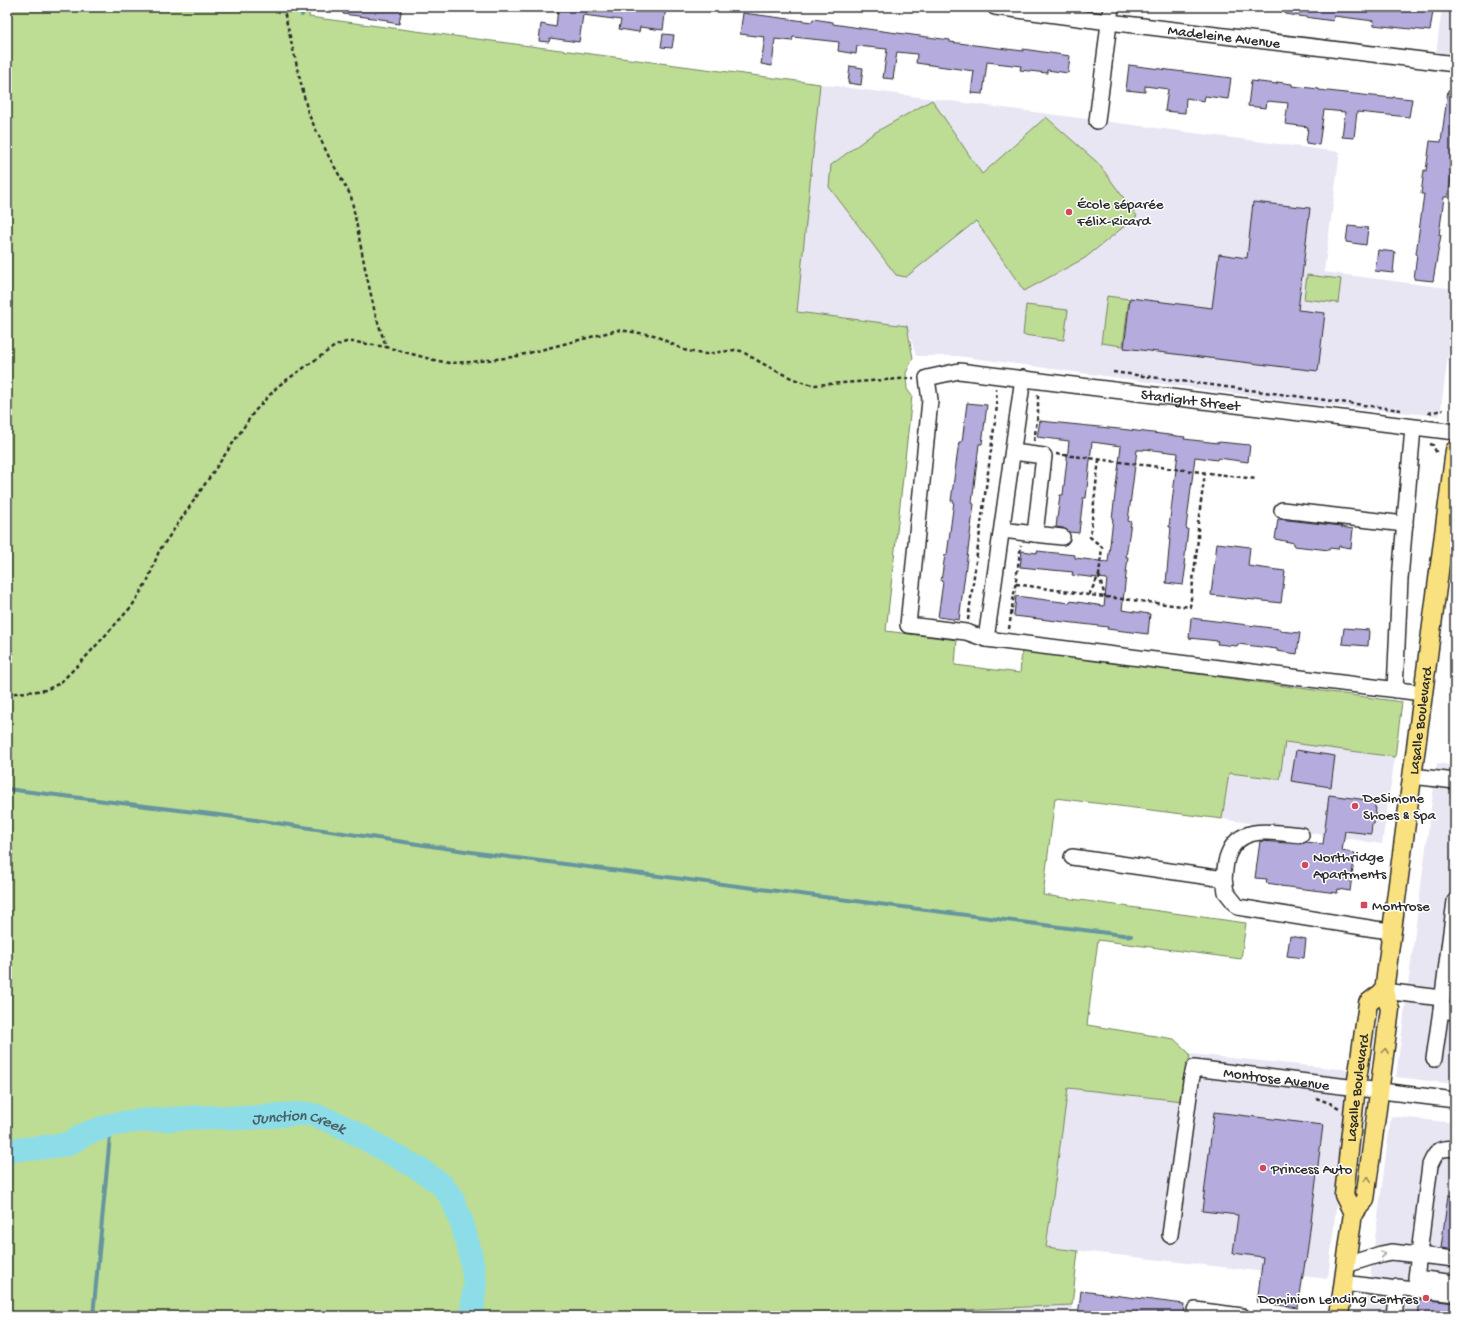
<svg xmlns="http://www.w3.org/2000/svg" width="1462" height="1323" font-family="'Gochi Hand',sans-serif">
	<style>
		.built { fill: #e9e6f4 }
		.green { fill: #bddc94; stroke: #748460 }
		.lines { fill: none; stroke-linecap: round; stroke-linejoin: round }
		.stream { stroke: #66969d; stroke-width: 4 }
		.river { stroke: #8ddde9; stroke-width: 24 }
		.building { fill: #b5abdc; stroke: #2b2b2b }
		.minor-casing { stroke: #2b2b2b; stroke-width: 18 }
		.major-casing { stroke: #2b2b2b; stroke-width: 21 }
		.path { stroke: #2b2b2b; stroke-width: 2.5; stroke-dasharray: 4 3; stroke-linecap: butt }
		.minor { stroke: #fff; stroke-width: 15 }
		.major { stroke: #fae180; stroke-width: 18 }
		.oneway { stroke: #928656 }
		.oneway2 { stroke: #a0a0a0 }
		.poi-dot { fill: #d1495b; stroke: #fff; stroke-width: 1.5 }
		.labels { text-anchor: middle; stroke-width: 3; stroke-linejoin: round; paint-order: stroke }
		.street-label { font-size: 15px; fill: #2b2b2b; stroke: #fff }
		.poi-label { font-size: 15px; fill: #2b2b2b; stroke: #fff; text-anchor: start }
		.water-label { font-size: 16px; font-style: italic; fill: #486064; stroke: #fff }
	</style>
	<rect width="100%" height="100%" fill="#fff"/>
	<filter id="ink" filterUnits="userSpaceOnUse"><feTurbulence type="fractalNoise" baseFrequency=".025" numOctaves="2"/><feDisplacementMap in="SourceGraphic" scale="8" xChannelSelector="R" yChannelSelector="G"/><feConvolveMatrix kernelMatrix="1 2 1 2 8 2 1 2 1" color-interpolation-filters="sRGB"/></filter>
	<g filter="url(#ink)">
		<!-- built -->
		<path class="built" d="M1442 7H1455V54H1436Z
			M820 84 1340 152 1324 272 1455 289V303L1440 416 1302 403 958 356H916L907 326 797 312Z
			M1285 742 1395 757 1382 844 1222 819 1229 773 1280 779Z
			M1437 763 1455 766V1084L1396 1077Z
			M1190 1054 1352 1070 1328 1279 1046 1247 1068 1088 1182 1101Z
			M1391 1116 1455 1123V1316H1365Z
			M1072 1305V1316H827Z"/>
		<!-- green -->
		<path class="green" d="M7 7H310L309 17 820 84 797 312 907 326 913 358 906 373 907 389 912 396 886 631 957 640 955 665 1020 673 1022 650 1402 702 1395 757 1285 742 1280 779 1229 773 1222 819 1055 798 1043 895 1246 923 1241 959 1098 940 1087 1025 1174 1039 1190 1054 1182 1101 1068 1088 1046 1247 1078 1251 1072 1305 827 1316H7Z
			M932 100 982 174 1046 117 1098 163 1137 216 1085 258 1024 291 976 221 906 277 896 275 829 187 831 165 874 133Z
			M1307 275 1341 279 1338 303 1304 299Z
			M1107 296 1129 299 1123 346 1101 343Z
			M1026 305 1068 310 1064 340 1023 335Z"/>
		<g class="lines">
			<!-- stream -->
			<path class="stream" d="M302 15 303 7
				M7 789 235 817 485 854 1131 936
				M93 1316 111 1125"/>
			<!-- river -->
			<path class="river" id="s1" d="M7 1150 38 1148 68 1144 85 1134 111 1125 135 1121 204 1117 245 1118 295 1114H309L326 1119 348 1129 421 1170 441 1184 452 1198 462 1223 470 1252 475 1281 472 1316"/>
		</g>
		<!-- building -->
		<path class="building" d="M343 7H402L399 24 387 22 388 20 343 14Z
			M558 7H666L663 30 640 27 639 32 619 29 621 20 583 15 579 42 550 38 549 42 539 41 541 24 556 27Z
			M1286 7H1406L1433 11 1430 31 1373 25 1374 21 1334 16 1333 21 1285 14Z
			M743 13 812 22 813 19 833 22V24L860 28 950 40V42L1023 51V49L1070 56 1068 73 1047 70V73L1020 70 1021 66 987 62 983 94 971 93 974 71 916 63 917 54 897 52 893 79 883 78 887 49 857 46 856 54 838 51 839 42 793 37 792 41 775 39 772 66 761 64 765 37 740 34Z
			M663 34 674 35 672 48 661 47Z
			M1129 65 1231 78 1228 99 1205 96 1204 101 1186 98 1185 113 1165 111 1168 89 1145 86V92L1126 90Z
			M850 66 863 68 861 85 848 83Z
			M1251 81 1277 84V82L1292 84V86L1319 89V90L1363 95 1393 98V97L1412 99 1409 117 1357 112 1354 138 1342 137 1345 112 1324 110 1319 145 1306 143 1308 127 1285 124 1288 103 1267 101 1266 108 1248 106Z
			M1448 90 1455 91V158L1454 165H1453L1448 197H1444L1439 235H1441L1433 281 1414 279 1417 254H1416L1424 194H1421L1424 170 1426 171 1430 141 1441 142Z
			M1253 202 1310 208 1298 310 1325 313 1318 371 1124 348 1130 298 1212 308 1219 254 1247 258Z
			M1348 226 1368 228 1366 245 1346 242Z
			M1378 250 1395 252 1393 273 1375 271Z
			M967 403 987 405 982 444H979L972 503 974 504 959 620 938 617 943 582 941 581 945 555H947L954 501H951L959 442H962Z
			M1040 421 1129 430 1185 437 1184 439 1218 443 1219 442 1250 445 1248 462 1218 458 1217 460 1195 457 1186 528 1188 529 1184 565H1186L1183 585 1166 583 1171 527H1169L1178 453 1144 449V450H1137L1128 521 1131 522 1126 557H1128L1122 610 1150 614 1148 634 1107 629 1108 627 1014 616 1016 596 1070 603V601L1104 606 1107 579 1072 575 1073 572 1020 567 1022 551 1037 553V551L1075 555V558L1108 562 1113 519H1112L1121 446 1092 442 1086 498H1083L1079 533 1069 532 1063 528 1056 527 1060 495H1063L1069 441 1037 437Z
			M1278 519 1342 526 1341 527 1353 529 1351 548 1339 546 1338 549 1330 548 1329 550 1294 546V543L1275 539Z
			M1217 543 1250 547 1248 566 1285 571 1281 603 1211 595Z
			M1191 618 1280 629V631L1300 633 1297 654 1277 651V649L1238 644 1237 646 1217 644 1218 641 1189 638Z
			M1344 628 1369 630 1368 646 1342 644Z
			M1296 750 1335 756 1331 787 1291 781Z
			M1329 795 1375 801V808H1376L1374 824H1372L1371 834 1345 831 1342 851 1355 853 1350 891 1338 889 1337 893 1280 886V885L1266 883 1267 879 1255 878 1260 841 1300 844 1306 842 1323 844Z
			M1290 936 1306 939 1304 958 1287 956Z
			M1214 1112 1323 1125 1306 1262H1305L1298 1308 1257 1302 1263 1257 1233 1253 1238 1215 1202 1211Z
			M1448 1195 1455 1196V1250L1441 1248Z
			M1081 1291 1184 1304 1183 1316H1078Z
			M1420 1299 1455 1303V1316H1418Z"/>
		<g class="lines">
			<!-- minor casing -->
			<g class="minor-casing">
				<g id="minor">
					<path id="s2" d="M995 7 1109 22 1455 64"/>
					<path d="M1097 121 1111 7"/>
					<path d="M1023 378 986 639 1422 693"/>
					<path d="M1282 510 1405 524"/>
					<path d="M1002 530 1035 534 1044 456 1013 452"/>
					<path d="M1035 534 1062 537"/>
					<path id="s3" d="M986 639 966 632 908 625 930 400 927 378 959 371 1455 432"/>
					<path d="M1395 690 1400 579 1413 428"/>
					<path d="M1412 776 1455 781"/>
					<path d="M1072 857 1224 879 1226 892 1238 907 1375 929 1391 931"/>
					<path d="M1224 879C1225 872 1225 862 1228 855 1240 823 1275 833 1301 835"/>
					<path d="M1455 901 1441 1010 1455 1012"/>
					<path d="M1384 991 1442 998"/>
					<path d="M1434 1059 1441 1010"/>
					<path d="M1455 1149C1440 1147 1436 1151 1430 1165L1416 1278 1455 1283"/>
					<path id="s4" d="M1170 1235 1191 1081 1194 1068 1455 1100"/>
					<path d="M1346 1265 1381 1254 1391 1252 1455 1259"/>
					<path d="M1344 1283 1397 1290 1394 1316"/>
					<path d="M1397 1290V1287L1455 1294"/>
					<path d="M1195 1310 1242 1316"/>
				</g>
			</g>
			<!-- major casing -->
			<g class="major-casing">
				<g id="major">
					<path id="s5" d="M1353 1213 1344 1195 1356 1087 1368 1003 1384 991"/>
					<path id="s6" d="M1339 1316 1353 1213 1365 1200 1390 1009 1384 991 1455 450"/>
				</g>
			</g>
			<!-- path -->
			<path class="path" d="M283 7 308 113 329 157 351 196 365 268 375 313 386 347
				M1113 372 1401 410
				M1428 413 1443 410
				M1034 441 1038 413V394
				M1430 444 1433 445 1437 454
				M1056 454 1256 479
				M1099 575 1105 597
				M1016 584 1089 595 1190 607 1198 539V523L1205 473
				M1089 595 1099 575 1102 547 1090 537 1099 459
				M968 620 997 406 996 389
				M1009 629 1021 545
				M7 694 46 690 60 683 83 660 132 606 148 580 159 551 186 512 254 412 278 386 335 346 346 342H355L386 347 434 360 449 363 472 362 513 357 618 330 654 335 684 350 697 353 705 354 735 350 741 351C762 363 792 382 815 385L914 378
				M1316 1098 1332 1104 1339 1108"/>
			<!-- minor -->
			<use href="#minor" class="minor"/>
			<!-- major -->
			<use href="#major" class="major"/>
		</g>
		<!-- one-way arrows -->
		<defs><path id="oneway-chevron" d="M-2-3.5L2.5 0L-2 3.5" fill="none" stroke-width="1.6" stroke-linecap="round" stroke-linejoin="round"/></defs>
		<g class="oneway">
			<use href="#oneway-chevron" transform="translate(1385 1051) rotate(-83)"/>
			<use href="#oneway-chevron" transform="translate(1368 1179) rotate(-82)"/>
		</g>
		<use class="oneway2" href="#oneway-chevron" transform="translate(1383 1254) rotate(-13)"/>
	</g>
	<!-- markers -->
	<g class="poi-dot">
		<circle cx="1069" cy="212" r="4"/>
		<circle cx="1355" cy="806" r="4"/>
		<circle cx="1305" cy="865" r="4"/>
		<rect x="1360" y="901" width="8" height="8" rx="2"/>
		<circle cx="1263" cy="1168" r="4"/>
		<circle cx="1426" cy="1298" r="4"/>
	</g>
	<g class="labels">
		<!-- street labels -->
		<g class="street-label">
			<text dy="5" stroke="none"><textPath href="#s2" startOffset="231">Madeleine Avenue</textPath></text>
			<text dy="5" stroke="none"><textPath href="#s3" startOffset="594">Starlight Street</textPath></text>
			<text dy="5" stroke="none"><textPath href="#s6" startOffset="606">Lasalle Boulevard</textPath></text>
			<text dy="5" stroke="none"><textPath href="#s4" startOffset="252">Montrose Avenue</textPath></text>
			<text dy="5" stroke="none"><textPath href="#s5" startOffset="128">Lasalle Boulevard</textPath></text>
		</g>
		<!-- poi labels -->
		<g class="poi-label">
			<text x="1077" y="208">École séparée<tspan x="1077" dy="17">Félix-Ricard</tspan></text>
			<text x="1363" y="802">DeSimone<tspan x="1363" dy="17">Shoes &amp; Spa</tspan></text>
			<text x="1313" y="861">Northridge<tspan x="1313" dy="17">Apartments</tspan></text>
			<text x="1372" y="910">Montrose</text>
			<text x="1271" y="1173">Princess Auto</text>
			<text x="1418" y="1303" text-anchor="end">Dominion Lending Centres</text>
		</g>
		<!-- water labels -->
		<g class="water-label">
			<text dy="6" stroke="none"><textPath href="#s1" startOffset="298">Junction Creek</textPath></text>
		</g>
	</g>
	<!-- margin -->
	<rect width="1462" height="1323" fill="none" stroke="#fff" stroke-width="24"/>
	<rect x="12" y="12" width="1438" height="1299" fill="none" stroke="#2b2b2b" stroke-width="1.5" filter="url(#ink)"/>
</svg>
